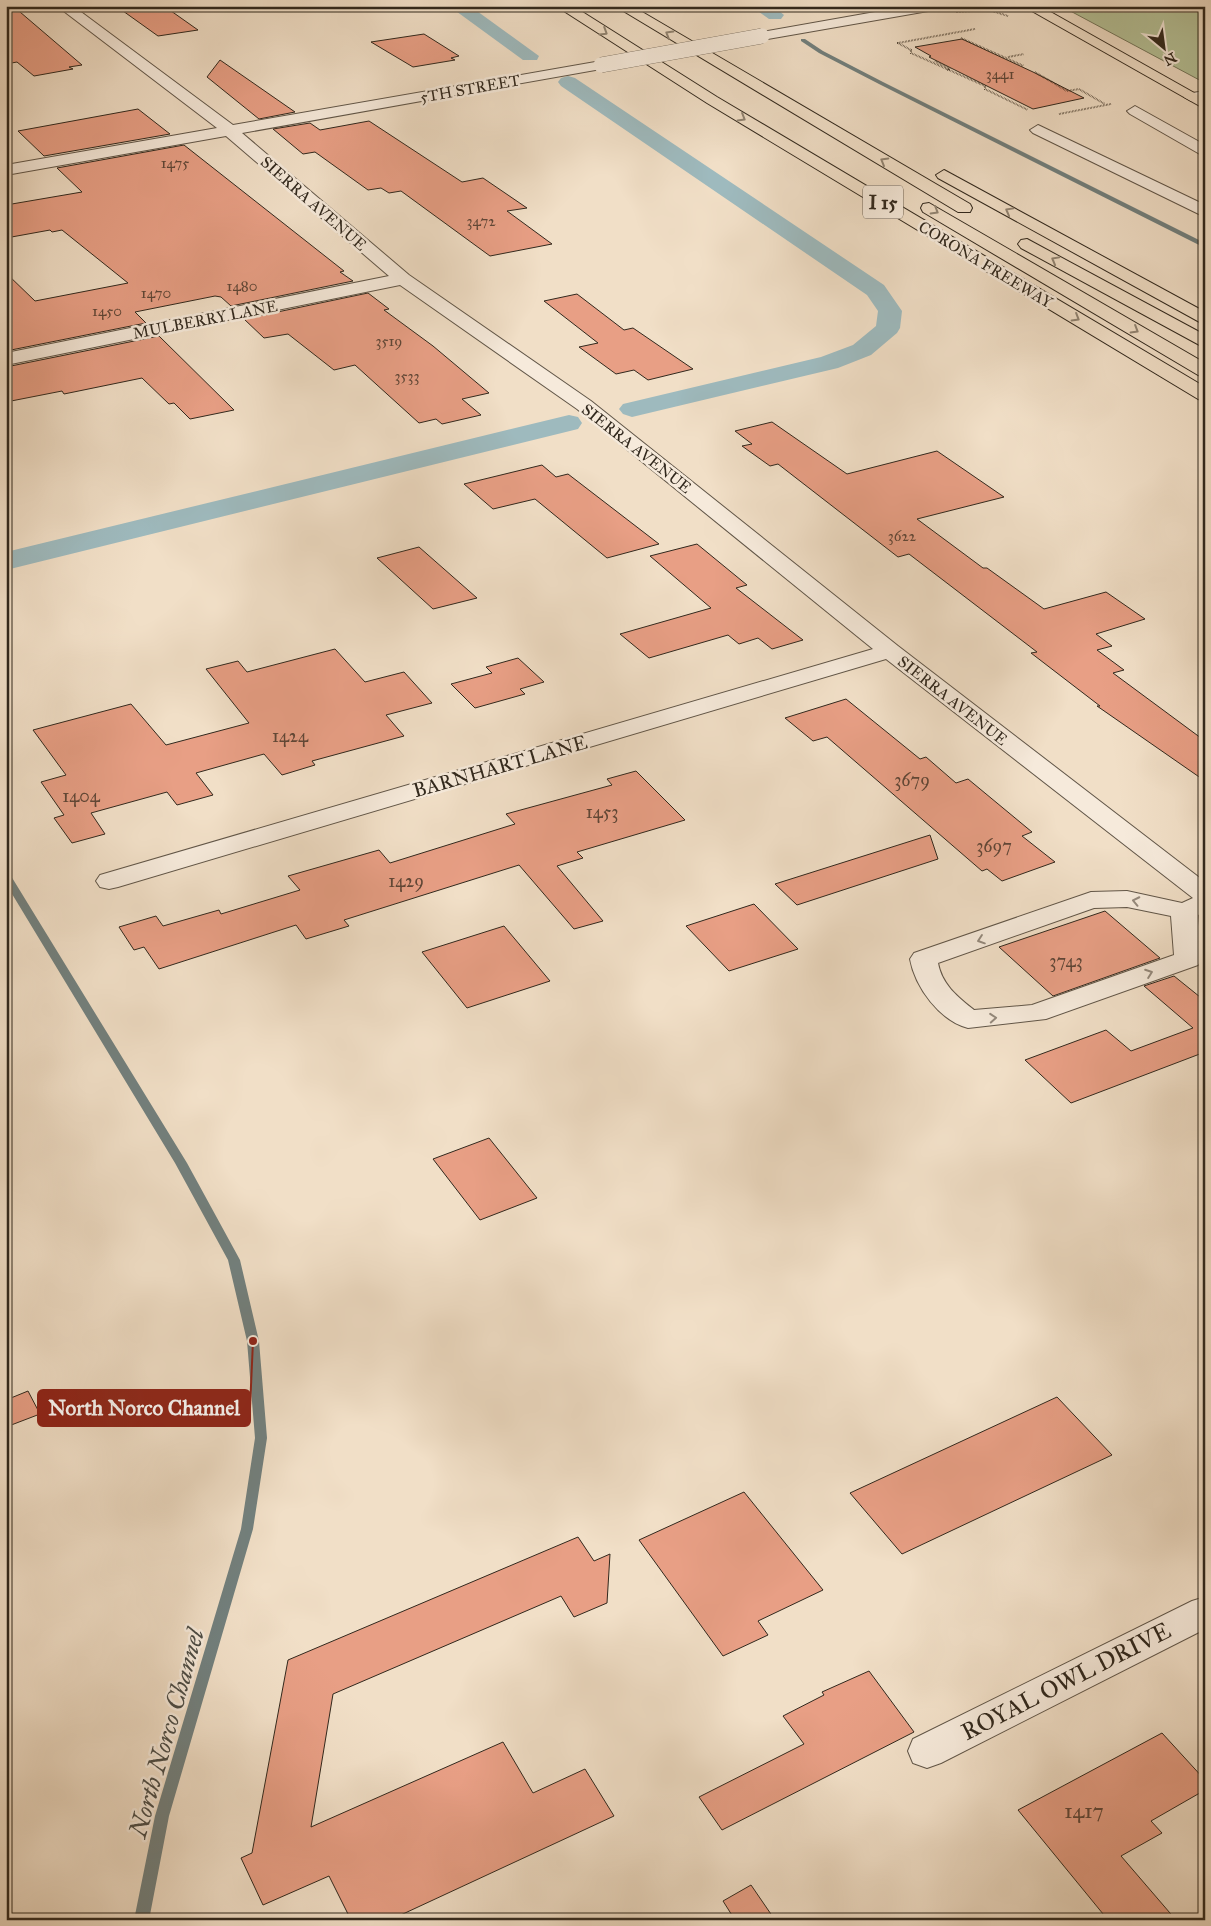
<svg xmlns="http://www.w3.org/2000/svg" width="1211" height="1926" font-family="'IM FELL Great Primer',serif">
	<style>
		.green { fill: #b6c399; stroke: #74765b }
		.lines { fill: none; stroke-linecap: round; stroke-linejoin: round }
		.stream { fill: #72807e; fill-rule: evenodd }
		.canal { fill: #9ebabe; fill-rule: evenodd }
		.building { fill: #e89f85; stroke: #31281d }
		.minor-casing { stroke: #615648; stroke-width: 2 }
		.major-casing { stroke: #31281d; stroke-width: 2 }
		.highway-casing { stroke: #31281d; stroke-width: 2 }
		.path { stroke: #31281d; stroke-width: 2; stroke-dasharray: 0.5 1; stroke-linecap: butt }
		.minor { fill: #f6eadb; fill-rule: evenodd }
		.major { fill: #f1dfc7; fill-rule: evenodd }
		.highway { fill: #f1dfc7; fill-rule: evenodd }
		.minor-bridge-casing { stroke: #615648; stroke-width: 16; stroke-linecap: butt }
		.minor-bridge { stroke: #f6eadb; stroke-width: 15 }
		.oneway { stroke: #918472 }
		.oneway2 { stroke: #94897c }
		.labels { text-anchor: middle; stroke-width: 5; stroke-linejoin: round; paint-order: stroke }
		.far-number-label { font-size: 15px; fill: #5f4637 }
		.far-street-label { font-size: 16px; fill: #31281d; stroke: #f6eadb }
		.number-label { font-size: 18px; fill: #5f4637 }
		.shield { fill: #f6eadb; stroke: #6c6256; stroke-width: 1 }
		.shield-label { font-size: 19px; font-weight: bold; fill: #31281d }
		.street-label { font-size: 20px; fill: #31281d; stroke: #f6eadb }
		.near-number-label { font-size: 21px; fill: #5f4637 }
		.near-street-label { font-size: 24px; fill: #31281d; stroke: #f6eadb }
		.near-water-label { font-size: 25px; font-style: italic; fill: #4c4c45; stroke: #f6eadb }
		.leader { fill: none; stroke: #8f2418; stroke-width: 2 }
		.callout-dot { fill: #8f2418; stroke: #f6eadb; stroke-width: 2 }
		.callout { fill: #8f2418; stroke: #8f2418; stroke-width: 2 }
		.callout-label { font-size: 21px; text-anchor: middle; font-weight: bold; fill: #fff }
	</style>
	<rect width="100%" height="100%" fill="#f1dfc7"/>
	<filter id="stains"><feTurbulence type="fractalNoise" baseFrequency=".004" numOctaves="4"/><feColorMatrix values="0 0 0 0 .2 0 0 0 0 .09 0 0 0 0 .02 0 0 0 .5 -.17"/></filter>
	<radialGradient id="worn" r=".72"><stop offset=".6" stop-color="#630" stop-opacity="0"/><stop offset="1" stop-color="#630" stop-opacity=".3"/></radialGradient>
	<!-- green -->
	<path class="green" d="M1061 6H1205V83Z"/>
	<g class="lines">
		<!-- stream -->
		<path class="stream" d="M801 39H805L823 51 883 82 1205 243V248L879 84 819 53 801 41Z
			M6 873 11 876 187 1163 240 1260 259 1341 267 1438 253 1529 169 1816 149 1920H134L155 1816 241 1529 255 1438 247 1341 228 1260 175 1163 6 884Z"/>
		<!-- canal -->
		<path class="canal" d="M449 6H470L539 56 537 60H523Z
			M751 6H773L784 15 781 19H769Z
			M568 76 575 78 884 285 902 311 900 328 897 333 871 355 838 368 632 417 623 414 619 409 623 404 821 357 853 345 876 326 878 311 867 295 561 86 558 82 561 78Z
			M569 415 578 417 582 423 578 429 6 570V552Z"/>
	</g>
	<!-- building -->
	<path class="building" d="M6 6H13L82 65 69 67 73 69 34 76 17 62 6 64Z
		M116 6H164L198 30 158 36Z
		M424 34 459 56 451 58 455 60 413 67 371 42Z
		M962 39 1033 72 1084 98 1033 109 929 57 931 56 915 47Z
		M220 60 295 112 259 119 207 77Z
		M138 109 170 134 44 156 18 131Z
		M369 121 462 182 483 178 527 208 507 211 552 244 490 256 401 191 389 193 381 188 368 190 315 152 303 154 273 129 310 123 320 130Z
		M184 145 344 271 340 272 353 281 231 306 221 297 215 296 135 312 146 323 6 351V273L35 301 128 283 62 230 52 232 50 230 6 238V205L82 192 57 168Z
		M368 293 389 309 384 310 433 346 489 393 462 399 481 415 442 424 436 419 419 423 355 365 334 370 288 334 264 338 244 319Z
		M577 294 624 330 633 328 693 369 648 380 634 370 616 374 579 347 598 343 544 301Z
		M159 336 234 410 190 419 174 403 169 404 142 378 64 394 62 391 6 402V367Z
		M772 422 847 474 937 451 1004 497 917 519 983 568H987L1044 609 1106 592 1145 619 1096 634 1112 646 1097 650 1124 670 1113 673 1205 741V781L1097 706H1100L1031 653 1037 652 909 554 898 557 778 464 770 466 742 446 752 444 735 431Z
		M542 465 556 477 568 474 659 544 607 558 535 499 493 509 464 484Z
		M697 544 747 585 736 588 803 640 772 649 758 638 739 644 728 635 649 658 620 634 711 608 650 556Z
		M419 547 477 598 433 609 377 558Z
		M335 649 365 682 404 672 432 703 386 715 404 736 312 761 315 765 282 775 264 754 196 773 213 795 177 805 167 792 91 813 105 834 72 843 54 818 64 815 41 782 66 775 33 730 131 704 166 745 249 723 206 669 238 661 247 672Z
		M518 658 544 682 520 689 525 694 475 708 451 684 492 673 486 667Z
		M846 699 920 759 926 757 956 783 968 779 1032 832 1022 836 1055 862 1002 881 987 869 982 871 827 737 813 741 785 718Z
		M636 771 685 820 577 852 583 858 557 866 603 921 574 929 519 865 344 920 349 926 306 939 296 925 159 969 144 947 134 950 119 927 156 916 163 926 219 910 221 914 300 890 288 876 379 850 390 863 515 824 506 814 612 785 607 779Z
		M930 835 938 859 797 905 775 884Z
		M754 904 798 949 729 971 686 926Z
		M1105 911 1160 958 1053 996 999 947Z
		M504 926 550 981 467 1008 422 952Z
		M1174 976 1205 1001V1052L1071 1103 1025 1060 1106 1030 1131 1051 1193 1028 1144 986Z
		M489 1138 537 1198 480 1220 433 1159Z
		M28 1391 40 1414 6 1427V1400Z
		M1057 1397 1112 1455 902 1554 850 1493Z
		M744 1492 823 1590 758 1621 768 1635 723 1656 639 1540Z
		M578 1537 594 1561 610 1554 607 1603 574 1617 561 1596 333 1694 311 1827 503 1742 533 1793 585 1769 614 1816 390 1920H351L329 1876 263 1905 241 1858 252 1853 288 1660Z
		M869 1671 914 1732 722 1830 699 1797 804 1744 783 1716 824 1695 822 1692Z
		M1162 1733 1205 1780V1790L1151 1821 1162 1833 1121 1856 1176 1920H1108L1018 1810Z
		M751 1885 775 1920H735L723 1901Z"/>
	<g class="lines">
		<!-- minor casing -->
		<g class="minor-casing">
			<path id="minor" d="M57 6H73L233 125 601 61 606 62 608 65 606 68 601 69 242 133 409 275 591 401 898 646 1205 882V912L1198 915 1202 959 1198 965 1046 1019 968 1028C940 1021 915 987 910 959L914 953 1091 892 1127 891 1182 903 1193 898 886 659 118 887 109 889 100 887 96 881 100 875 873 649 577 409 400 285 6 365V353L389 276 226 136 6 175V165L217 128ZM1127 907 1171 916 1174 955 1032 1005 974 1010C958 997 942 985 938 963L1094 908Z
				M909 6H941L934 10 762 40 755 36 762 32Z
				M1205 91V100L1191 101 1184 97 1186 94Z
				M1135 106 1205 145V157L1130 114 1127 111Z
				M1038 125 1205 205V217L1033 133 1030 130Z
				M1205 1597V1629L941 1763 927 1768 913 1763 908 1751 913 1739 1192 1601Z"/>
		</g>
		<!-- major casing -->
		<g class="major-casing">
			<path id="major" d="M1023 6H1040L1205 99V109Z"/>
		</g>
		<!-- highway casing -->
		<g class="highway-casing">
			<path id="highway" d="M556 6H573L717 97 1205 387V401L1198 399 707 103Z
				M615 6H632L970 204 972 208 970 212H958Z
				M944 170 1205 312V325L938 178 936 175Z
				M929 203 1205 363V377L1198 375 923 212 921 208 923 204Z
				M1027 239 1205 335V348L1021 248 1018 244 1021 240Z"/>
		</g>
		<!-- path -->
		<path class="path" d="M956 12 989 10 1008 16
			M975 29 898 43 911 50V53L985 86V89L1028 110
			M961 38 1024 66
			M1008 57 1024 54
			M935 61 950 69 947 70
			M1035 72 1067 91 1079 89 1105 104
			M1059 114 1111 104"/>
		<!-- minor -->
		<use href="#minor" class="minor"/>
		<!-- major -->
		<use href="#major" class="major"/>
		<!-- highway -->
		<use href="#highway" class="highway"/>
		<!-- minor-bridge casing -->
		<g class="minor-bridge-casing">
			<path id="minor-bridge" d="M601 65 762 36"/>
		</g>
		<!-- minor-bridge -->
		<use href="#minor-bridge" class="minor-bridge"/>
	</g>
	<!-- one-way arrows -->
	<defs><path id="oneway-chevron" d="M-2-3.5L2.5 0L-2 3.5" fill="none" stroke-width="1.6" stroke-linecap="round" stroke-linejoin="round" transform="scale(1.25)"/></defs>
	<g class="oneway">
		<use href="#oneway-chevron" transform="translate(604 32) rotate(32)"/>
		<use href="#oneway-chevron" transform="translate(669 34) rotate(-149)"/>
		<use href="#oneway-chevron" transform="translate(742 118) rotate(31)"/>
		<use href="#oneway-chevron" transform="translate(884 161) rotate(-150)"/>
		<use href="#oneway-chevron" transform="translate(935 211) rotate(31)"/>
		<use href="#oneway-chevron" transform="translate(1009 211) rotate(-151)"/>
		<use href="#oneway-chevron" transform="translate(1055 260) rotate(-151)"/>
		<use href="#oneway-chevron" transform="translate(1076 318) rotate(31)"/>
		<use href="#oneway-chevron" transform="translate(1135 330) rotate(31)"/>
	</g>
	<g class="oneway2">
		<use href="#oneway-chevron" transform="translate(1136 901) rotate(-168)"/>
		<use href="#oneway-chevron" transform="translate(981 940) rotate(161)"/>
		<use href="#oneway-chevron" transform="translate(1149 973) rotate(-20)"/>
		<use href="#oneway-chevron" transform="translate(993 1018) rotate(-4)"/>
	</g>
	<g class="labels">
		<!-- far-number labels -->
		<g class="far-number-label">
			<text x="1000" y="79">3441</text>
			<text x="175" y="168">1475</text>
			<text x="481" y="226">3472</text>
			<text x="242" y="291">1480</text>
			<text x="156" y="298">1470</text>
			<text x="107" y="316">1450</text>
			<text x="389" y="346">3519</text>
			<text x="407" y="381">3533</text>
			<text x="902" y="541">3622</text>
		</g>
		<!-- far-street labels -->
		<g class="far-street-label">
			<text transform="translate(470 88) rotate(-10)" y="6">5TH STREET</text>
			<text transform="translate(314 203) rotate(41)" y="6">SIERRA AVENUE</text>
			<text transform="translate(986 264) rotate(31)" y="6">CORONA FREEWAY</text>
			<text transform="translate(205 319) rotate(-11)" y="6">MULBERRY LANE</text>
			<text transform="translate(637 448) rotate(38)" y="6">SIERRA AVENUE</text>
			<text transform="translate(953 700) rotate(38)" y="6">SIERRA AVENUE</text>
		</g>
		<!-- number labels -->
		<g class="number-label">
			<text x="290" y="742">1424</text>
			<text x="912" y="786">3679</text>
			<text x="81" y="802">1404</text>
			<text x="602" y="818">1453</text>
			<text x="994" y="852">3697</text>
			<text x="406" y="887">1429</text>
			<text x="1066" y="967">3743</text>
		</g>
		<!-- shield labels -->
		<rect class="shield" x="863" y="185.5" width="40" height="33" rx="4"/>
		<g class="shield-label">
			<text x="883" y="209">I 15</text>
		</g>
		<!-- street labels -->
		<g class="street-label">
			<text transform="translate(500 766) rotate(-16)" y="7">BARNHART LANE</text>
		</g>
		<!-- near-number labels -->
		<g class="near-number-label">
			<text x="1084" y="1818">1417</text>
		</g>
		<!-- near-street labels -->
		<g class="near-street-label">
			<text transform="translate(1066 1681) rotate(-27)" y="8">ROYAL OWL DRIVE</text>
		</g>
		<!-- near-water labels -->
		<g class="near-water-label">
			<text transform="translate(166 1733) rotate(-74)" y="9">North Norco Channel</text>
		</g>
	</g>
	<!-- callouts -->
	<path class="leader" d="M253 1341L250 1408"/>
	<circle class="callout-dot" cx="253" cy="1341" r="5"/>
	<rect class="callout" x="38" y="1390" width="212" height="36" rx="5"/>
	<g class="callout-label">
		<text x="144" y="1415">North Norco Channel</text>
	</g>
	<!-- margin -->
	<rect width="1211" height="1926" fill="none" stroke="#f1dfc7" stroke-width="25"/>
	<rect x="8" y="8" width="1196" height="1911" fill="none" stroke="#31281d" stroke-width="2.5"/>
	<rect x="12" y="12" width="1186" height="1901" fill="none" stroke="#31281d"/>
	<!-- north arrow -->
	<g transform="translate(1164 48) rotate(151)" stroke="#f6eadb" stroke-width="4" paint-order="stroke">
	<path d="M0-4L9 19L0 12L-9 19Z" fill="#31281d"/>
	<text y="-8" font-size="14" font-weight="bold" text-anchor="middle" fill="#31281d">N</text>
	</g>
	<rect width="100%" height="100%" filter="url(#stains)"/>
	<rect width="100%" height="100%" fill="url(#worn)"/>
</svg>
